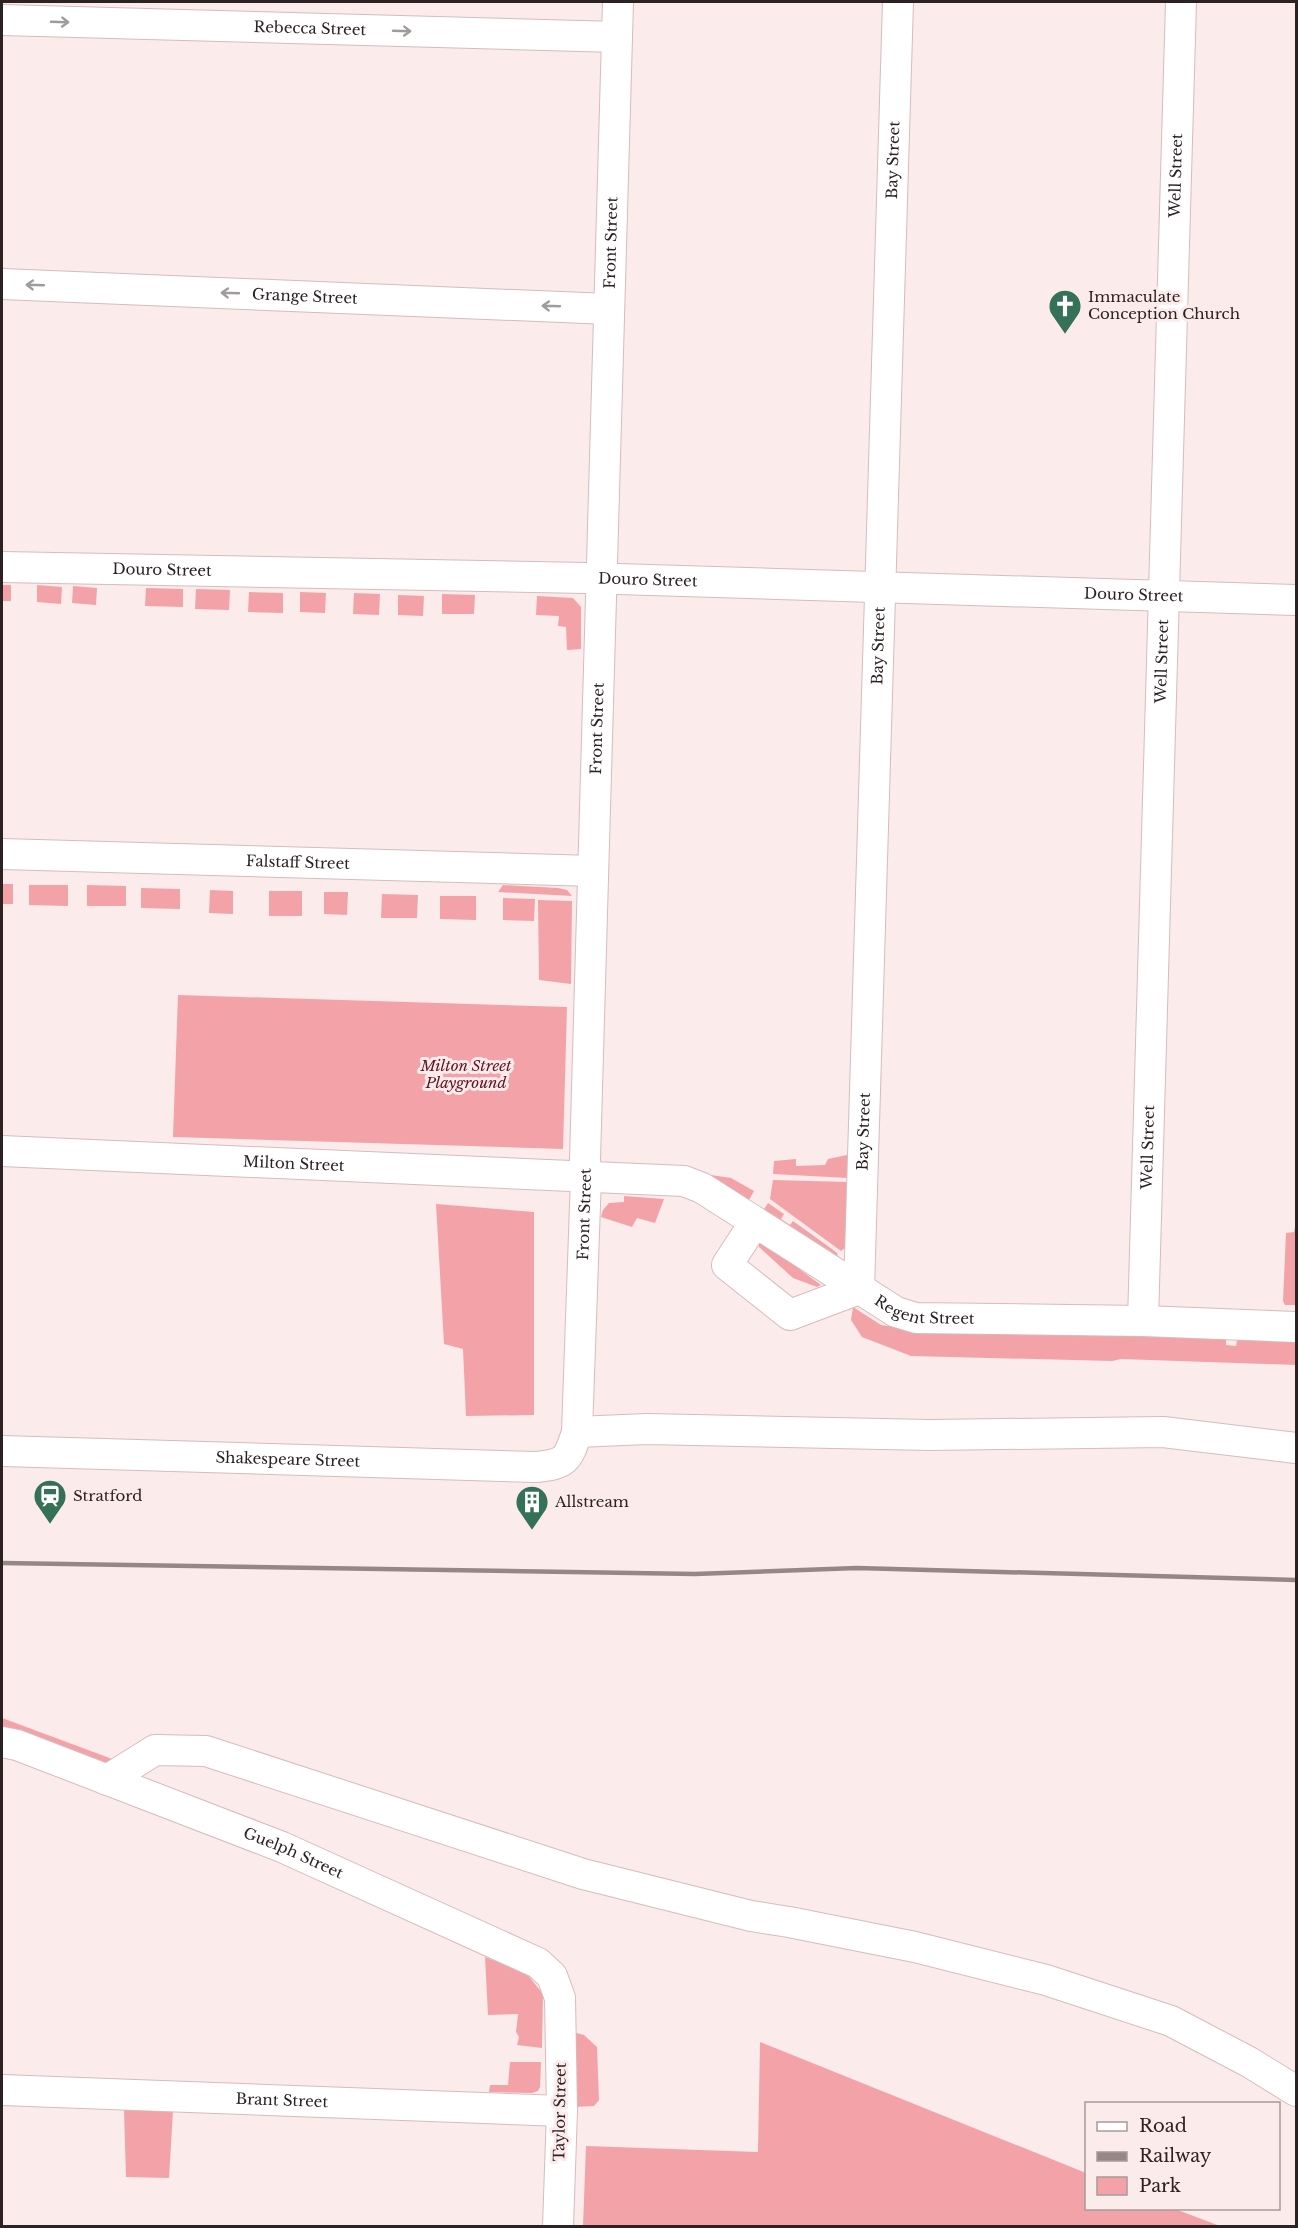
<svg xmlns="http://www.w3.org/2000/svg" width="1298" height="2228" font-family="'Libre Baskerville',serif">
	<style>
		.green { fill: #f3a3a7 }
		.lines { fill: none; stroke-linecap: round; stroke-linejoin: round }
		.minor-casing { stroke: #d6bcbd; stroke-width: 32 }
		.minor { stroke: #fff; stroke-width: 30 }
		.rail { stroke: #958788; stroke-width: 4.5 }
		.oneway { stroke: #a09c9c }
		.labels { text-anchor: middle; stroke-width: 6; stroke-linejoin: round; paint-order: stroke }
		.street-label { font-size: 15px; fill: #2c2223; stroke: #fbebeb }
		.poi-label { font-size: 15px; fill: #2c2223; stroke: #fbebeb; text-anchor: start }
		.park-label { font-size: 15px; font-style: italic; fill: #601220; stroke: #fbebeb }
	</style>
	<rect width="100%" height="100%" fill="#fbebeb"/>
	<!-- green -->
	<path class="green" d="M2 585H11V601H2Z
		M37 585 62 587 61 604 37 602Z
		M73 586 97 588 96 605 72 603Z
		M146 588 183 589V607L145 606Z
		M196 589 230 590 229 610 195 609Z
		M249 592 283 593V613L248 612Z
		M300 592 326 593 325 613 300 612Z
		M354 593 380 594 379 615 353 614Z
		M442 594 475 595 474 614H442Z
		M398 595 424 596 423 616 398 615Z
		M537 596 573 598 581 607V649L567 650 566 627 558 626 559 616 536 615Z
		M2 884H13V904H2Z
		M29 885H68V906L29 905Z
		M87 885 126 886V906H87Z
		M503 885 558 888 567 890 572 896 498 892Z
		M141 888 180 889V909L141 908Z
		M210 890 233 891V914L209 913Z
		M269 891H302V916H269Z
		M324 892H348L347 915 324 914Z
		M382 894 418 895 417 918H381Z
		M440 896H476V920L440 919Z
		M503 898 535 899 534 921 503 920Z
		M538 900 572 901 571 984 539 980Z
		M178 995 567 1007 563 1149 173 1137Z
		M847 1155 848 1178 773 1174 774 1161 796 1159V1166L825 1165 828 1159Z
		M704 1174 731 1178 754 1191 749 1200Z
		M773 1180 847 1182 845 1248 841 1251 770 1199Z
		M624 1196 664 1199 655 1223 637 1218 632 1227 601 1217 603 1210 609 1203 624 1202Z
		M768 1203 784 1214 781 1219 790 1225 793 1221 832 1249 837 1253 839 1261 763 1211Z
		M436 1204 534 1212V1415L466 1416 463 1349 444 1344Z
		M1296 1222V1305H1285L1283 1301 1286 1233 1294 1232Z
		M761 1241 821 1285 817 1287 793 1278 759 1247 758 1244Z
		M853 1307 881 1325 909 1329 1226 1335V1345L1236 1346 1238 1335 1296 1336V1365L1121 1359 1112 1361 911 1356 862 1337 851 1320Z
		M2 1718 115 1760 113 1767 2 1728Z
		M485 1957 527 1974 543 1994 542 2048 517 2045 519 2037 516 2032 518 2014 488 2015Z
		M576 2033 584 2035 597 2047 599 2100 594 2106 573 2107Z
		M760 2042 1086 2173V2208L1175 2209 1220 2226H583L586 2146 758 2152Z
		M510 2062H541L540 2087 538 2091 532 2093 489 2092 490 2085H508Z
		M146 2109 173 2110 169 2178 126 2177 124 2110Z"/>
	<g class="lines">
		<!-- minor casing -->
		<g class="minor-casing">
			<g id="minor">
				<path id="s1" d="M2 20 617 37"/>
				<path id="s2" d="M2 284 609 309"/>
				<path id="s3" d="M2 567 585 578 1296 600"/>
				<path id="s4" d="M2 854 593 871"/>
				<path id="s5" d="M2 1151 684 1181 702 1188 896 1312 916 1318 1143 1321 1296 1327"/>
				<path id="s6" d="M755 1222 727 1265 790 1315 859 1289 898 2"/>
				<path id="s7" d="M1143 1321 1181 2"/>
				<path d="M577 1432 647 1429 930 1435 1163 1432 1296 1448"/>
				<path id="s8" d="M2 1451 536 1467C566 1464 568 1460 577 1432L586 1177 585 1159 618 2"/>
				<path id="s9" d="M2 1742 17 1745 282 1847 538 1963 552 1976 560 1998 562 2111 558 2226"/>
				<path d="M107 1780 155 1750 206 1751 583 1874 751 1916 789 1922 915 1947 1046 1980 1171 2021 1249 2062 1296 2091"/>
				<path id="s10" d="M2 2090 562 2111"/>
			</g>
		</g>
		<!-- minor -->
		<use href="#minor" class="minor"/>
		<!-- rail -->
		<path class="rail" d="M2 1563 695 1574 857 1568 1296 1580"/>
	</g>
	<!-- one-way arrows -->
	<defs><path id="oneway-shaft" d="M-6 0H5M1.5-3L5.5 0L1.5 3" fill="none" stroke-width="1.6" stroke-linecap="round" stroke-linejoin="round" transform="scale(1.5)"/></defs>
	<g class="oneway">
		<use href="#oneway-shaft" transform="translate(60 22) rotate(2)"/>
		<use href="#oneway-shaft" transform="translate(402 31) rotate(2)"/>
		<use href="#oneway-shaft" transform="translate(35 285) rotate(-178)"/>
		<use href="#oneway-shaft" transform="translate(230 293) rotate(-178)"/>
		<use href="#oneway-shaft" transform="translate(551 306) rotate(-178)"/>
	</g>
	<!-- icons -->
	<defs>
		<g id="church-pin" transform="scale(1.725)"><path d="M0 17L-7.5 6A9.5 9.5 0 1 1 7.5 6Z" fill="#357059" stroke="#fbebeb"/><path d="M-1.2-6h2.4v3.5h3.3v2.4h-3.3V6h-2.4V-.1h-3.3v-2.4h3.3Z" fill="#fff"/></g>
		<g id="station-pin" transform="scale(1.725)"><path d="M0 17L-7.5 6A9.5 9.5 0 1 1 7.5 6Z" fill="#357059" stroke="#fbebeb"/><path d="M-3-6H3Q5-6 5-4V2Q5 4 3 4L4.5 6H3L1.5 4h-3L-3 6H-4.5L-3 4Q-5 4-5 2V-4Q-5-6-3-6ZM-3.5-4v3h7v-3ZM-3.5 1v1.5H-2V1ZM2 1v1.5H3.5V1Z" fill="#fff"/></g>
		<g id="building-pin" transform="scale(1.725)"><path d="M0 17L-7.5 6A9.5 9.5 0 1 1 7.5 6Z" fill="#357059" stroke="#fbebeb"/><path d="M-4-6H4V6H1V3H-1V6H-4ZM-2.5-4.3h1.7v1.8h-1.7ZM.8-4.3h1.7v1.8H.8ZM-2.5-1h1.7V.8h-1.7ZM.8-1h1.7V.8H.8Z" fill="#fff"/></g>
	</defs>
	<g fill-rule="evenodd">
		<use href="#church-pin" x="1065" y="306"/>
		<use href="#station-pin" x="50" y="1496"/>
		<use href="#building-pin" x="532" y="1502"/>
	</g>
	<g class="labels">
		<!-- street labels -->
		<g class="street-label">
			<text dy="5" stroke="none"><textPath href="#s1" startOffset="308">Rebecca Street</textPath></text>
			<text dy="5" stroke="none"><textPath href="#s6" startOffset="1335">Bay Street</textPath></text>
			<text dy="5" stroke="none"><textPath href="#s7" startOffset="1146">Well Street</textPath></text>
			<text dy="5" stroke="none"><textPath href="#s8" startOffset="1784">Front Street</textPath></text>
			<text dy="5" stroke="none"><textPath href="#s2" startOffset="303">Grange Street</textPath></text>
			<text dy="5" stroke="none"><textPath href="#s3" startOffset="160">Douro Street</textPath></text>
			<text dy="5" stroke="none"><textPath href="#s3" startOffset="646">Douro Street</textPath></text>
			<text dy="5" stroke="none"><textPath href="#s3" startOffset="1132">Douro Street</textPath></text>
			<text dy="5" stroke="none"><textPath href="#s6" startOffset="849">Bay Street</textPath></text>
			<text dy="5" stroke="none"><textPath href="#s7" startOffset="660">Well Street</textPath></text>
			<text dy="5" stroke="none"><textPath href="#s8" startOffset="1298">Front Street</textPath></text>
			<text dy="5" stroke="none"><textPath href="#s4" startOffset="296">Falstaff Street</textPath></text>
			<text dy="5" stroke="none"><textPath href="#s6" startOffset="363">Bay Street</textPath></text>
			<text dy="5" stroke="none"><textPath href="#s7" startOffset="174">Well Street</textPath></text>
			<text dy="5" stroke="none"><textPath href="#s5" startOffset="292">Milton Street</textPath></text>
			<text dy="5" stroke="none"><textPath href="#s8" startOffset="812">Front Street</textPath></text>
			<text dy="5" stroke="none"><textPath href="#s5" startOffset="960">Regent Street</textPath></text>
			<text dy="5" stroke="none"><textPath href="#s8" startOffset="286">Shakespeare Street</textPath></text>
			<text dy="5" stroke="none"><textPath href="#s9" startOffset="312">Guelph Street</textPath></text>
			<text dy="5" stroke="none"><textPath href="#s10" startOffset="280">Brant Street</textPath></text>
			<text transform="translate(560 2112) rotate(-89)" y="5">Taylor Street</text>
		</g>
		<!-- poi labels -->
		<g class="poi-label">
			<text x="1088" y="302">Immaculate<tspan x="1088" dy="17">Conception Church</tspan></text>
			<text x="73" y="1501">Stratford</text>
			<text x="555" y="1507">Allstream</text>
		</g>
		<!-- park labels -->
		<g class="park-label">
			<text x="466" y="1071">Milton Street<tspan x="466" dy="17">Playground</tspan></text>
		</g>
	</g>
	<!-- border -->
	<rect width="1298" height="2228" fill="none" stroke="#2c2223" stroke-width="6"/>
	<!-- legend -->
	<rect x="1085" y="2102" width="195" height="108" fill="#fbebeb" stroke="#a89b9b" stroke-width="1.5"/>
	<rect x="1097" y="2122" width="30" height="9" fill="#ffffff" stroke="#a89b9b" stroke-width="1.5"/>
	<text x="1139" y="2132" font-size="18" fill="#2c2223">Road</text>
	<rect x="1097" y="2152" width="30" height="9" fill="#958788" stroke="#a89b9b" stroke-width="1.5"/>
	<text x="1139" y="2162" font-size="18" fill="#2c2223">Railway</text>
	<rect x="1097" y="2177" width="30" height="18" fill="#f3a3a7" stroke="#a89b9b" stroke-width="1.5"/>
	<text x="1139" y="2192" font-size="18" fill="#2c2223">Park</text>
</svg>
